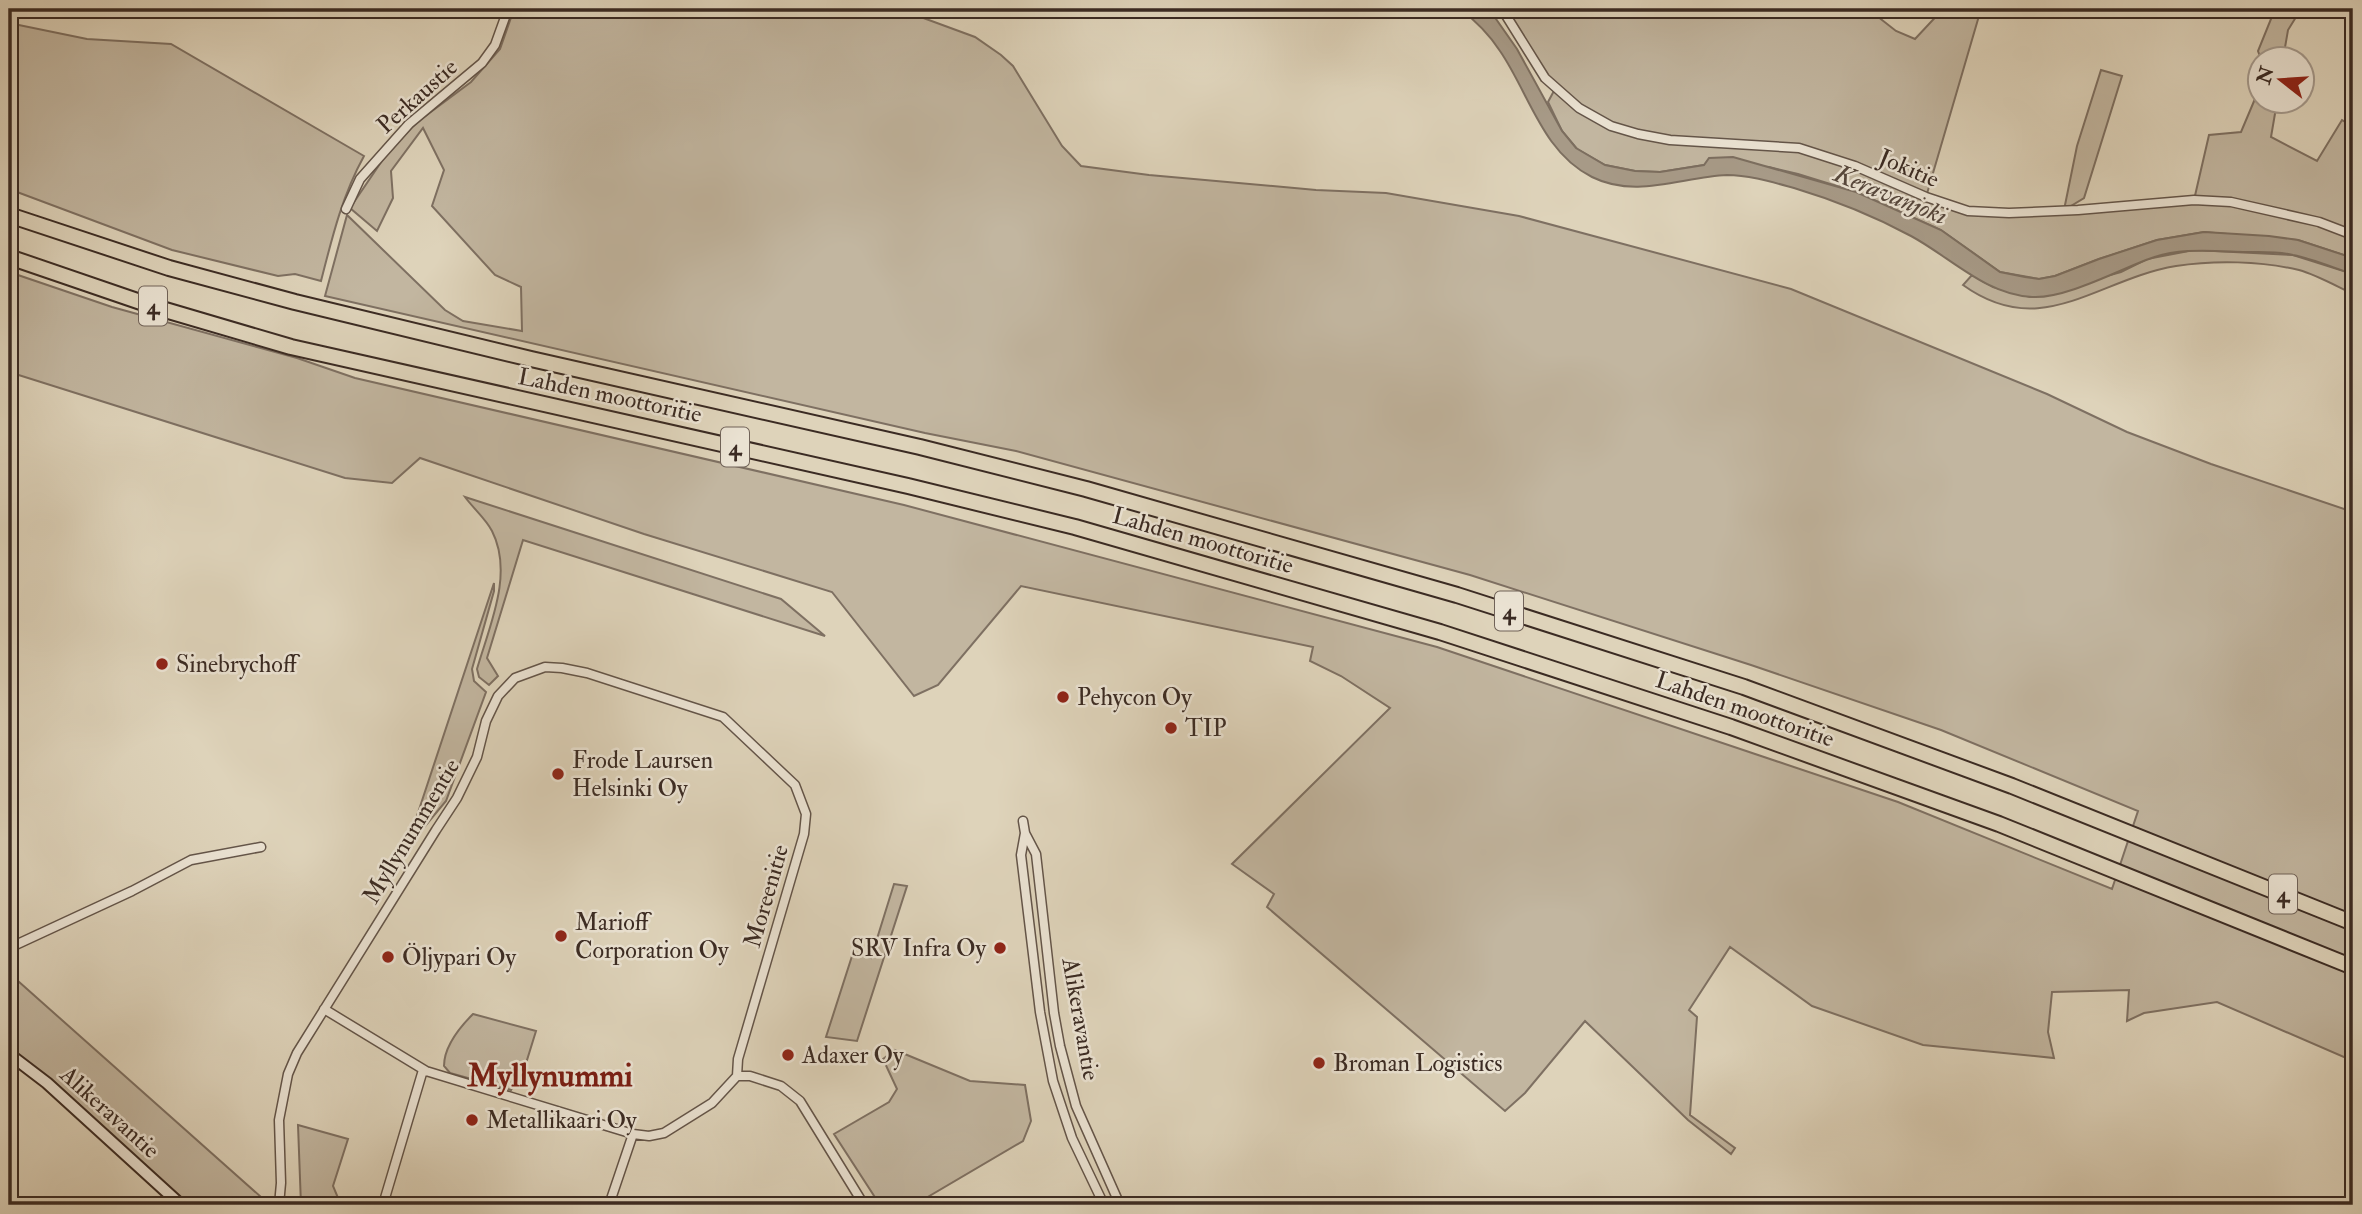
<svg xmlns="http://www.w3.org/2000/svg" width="2362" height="1214" font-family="'IM FELL Double Pica',serif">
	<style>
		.green { fill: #c2b6a0; stroke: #7e7062; stroke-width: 2 }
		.water { fill: #a79a87; stroke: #7c6e5f; stroke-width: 2 }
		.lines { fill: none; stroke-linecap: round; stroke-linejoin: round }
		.street-casing { stroke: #645549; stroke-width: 11 }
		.secondary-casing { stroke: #3b2b23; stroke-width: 14 }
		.highway-casing { stroke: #3b2b23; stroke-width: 18 }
		.street { stroke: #eae2d2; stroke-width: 8 }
		.secondary { stroke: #eae2d2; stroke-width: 10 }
		.highway { stroke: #ded3ba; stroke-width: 14 }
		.poi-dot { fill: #8f2418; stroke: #eae2d2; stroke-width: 2.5 }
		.labels { text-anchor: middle; stroke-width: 5; stroke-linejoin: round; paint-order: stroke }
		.shield { fill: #eae2d2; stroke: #706258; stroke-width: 2 }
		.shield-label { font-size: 23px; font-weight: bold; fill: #3b2b23 }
		.street-label { font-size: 24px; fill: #3b2b23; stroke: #eae2d2 }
		.poi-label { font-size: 24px; fill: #3b2b23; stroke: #eae2d2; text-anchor: start }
		.water-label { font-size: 26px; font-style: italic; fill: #56473c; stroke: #eae2d2 }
		.district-label { font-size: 32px; font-weight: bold; fill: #7a1f14; stroke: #eae2d2 }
	</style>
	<rect width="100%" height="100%" fill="#ded3ba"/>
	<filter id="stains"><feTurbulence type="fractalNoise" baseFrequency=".00286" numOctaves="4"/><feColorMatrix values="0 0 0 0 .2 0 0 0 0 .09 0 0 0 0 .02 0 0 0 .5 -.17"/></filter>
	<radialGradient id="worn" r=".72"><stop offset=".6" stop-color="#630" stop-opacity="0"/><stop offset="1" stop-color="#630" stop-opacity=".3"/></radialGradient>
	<!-- green -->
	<path class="green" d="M514 9H899L975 37 1001 55 1013 66 1062 146 1081 166 1149 175 1316 190 1386 193 1519 216 1791 289 2047 394 2127 432 2211 464 2353 512V1061L2217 1002 2144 1013 2127 1021 2129 990 2052 992 2048 1032 2054 1058 1923 1045 1812 1006 1730 947 1689 1010 1697 1017 1690 1115 1735 1148 1731 1154 1688 1120 1585 1021 1525 1093 1505 1111 1267 907 1274 894 1232 864 1390 708 1341 676 1310 661 1313 647 1021 586 938 685 914 696 832 592 644 534 420 458 392 483 345 478 9 372V272L112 307 297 358 355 378 904 505 1437 647 1898 802 2112 889 2138 811 1941 730 1751 665 1470 575 1016 451 925 433 325 296 347 215 445 310 463 321 522 331 521 287 495 275 432 206 444 170 423 128 391 171 393 198 377 231 350 208 388 152 416 123 471 82 500 49Z
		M1502 9H1868L1896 31 1915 39 1943 9H1981L1926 197 1968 211 2064 210 2077 146 2101 70 2122 76 2084 198 2066 209 2194 200 2209 135 2241 132 2260 87V102H2277L2271 137 2317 161 2342 120 2353 126V258L2298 240 2204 232 2157 240 2099 259 2055 276 2039 279 2000 272 1941 230 1856 192 1798 174 1769 167 1704 165 1660 172 1635 171 1605 165 1577 149 1562 131 1548 102 1556 87Z
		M2275 9H2301L2288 30 2283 59H2261L2258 51Z
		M9 23 87 39 171 44 364 156C342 196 332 238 321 281L295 274 278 276 172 250 9 189Z
		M2194 250 2293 255 2353 274V294C2336 286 2317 275 2299 270 2261 261 2215 260 2176 266 2097 279 2042 342 1963 285L1972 275 1993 287 2030 297 2121 272 2147 259Z
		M465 497 781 599 825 636 523 540 487 658 498 676 489 685 479 677 477 669C489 627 514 574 492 531 486 519 473 508 465 497Z
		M494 583V591L472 669 474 681 486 692 446 801 406 849Z
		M894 884 907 886 857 1041 826 1037 853 953 871 958Z
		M9 973 270 1205H190L47 1083 9 1054Z
		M473 1014 536 1031 527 1060 511 1090 450 1073 444 1066C444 1046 459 1028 473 1014Z
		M895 1050 970 1081 1025 1085 1031 1121 1023 1141 914 1205H880L834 1134 889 1102 897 1089 883 1059Z
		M298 1125 348 1139 333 1186 341 1205H301Z"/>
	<!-- water -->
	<path class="water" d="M1460 9H1489L1517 49 1562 131 1576 148 1605 165 1635 171 1660 172 1704 165 1709 158 1733 157 1856 192 1941 230 2000 272 2025 277 2039 279 2055 276 2099 259 2157 240 2204 232 2269 236 2298 240 2353 258V274C2334 268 2313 259 2293 255 2278 251 2261 252 2246 252 2212 251 2178 247 2146 260 2115 272 2064 299 2032 297 1986 295 1950 257 1911 236 1874 216 1834 200 1794 188 1772 182 1749 175 1727 175 1682 177 1636 199 1592 177 1542 152 1529 93 1500 51 1489 34 1476 21 1460 9Z"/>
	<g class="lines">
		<!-- street casing -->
		<g class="street-casing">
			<path id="street" d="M1502 9 1545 78 1579 108 1611 126 1638 134 1670 140 1799 148 1855 166 1926 197 1968 211 2009 213 2078 210 2194 200 2231 202 2319 222 2353 235
				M346 209 360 179 409 124 482 63 495 45 508 9
				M1023 821 1025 833 1036 854 1054 1013 1060 1046 1076 1106 1120 1205
				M1025 833 1021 855 1040 1012 1053 1081 1072 1138 1104 1205
				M9 948 132 891 191 860 261 847
				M737 1076H750L781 1086 800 1101 864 1205
				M279 1205 281 1183 279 1120 288 1074 297 1053 436 830 457 798 477 757 486 721 498 696 515 678 545 667 562 668 587 673 723 717 795 785 806 814 804 834 738 1059 737 1076 712 1103 664 1133 649 1136 633 1134 426 1071 324 1009
				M389 1205 385 1198 423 1070
				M609 1205 633 1134"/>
		</g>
		<!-- secondary casing -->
		<g class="secondary-casing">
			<path id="secondary" d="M9 1054 47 1083 181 1205"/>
		</g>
		<!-- highway casing -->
		<g class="highway-casing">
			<path id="highway" d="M9 215 169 268 295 302 531 359 920 447 1086 489 1457 595 1744 687 2012 786 2353 923
				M9 257 155 307 291 347 908 486 1075 527 1440 632 1731 727 1999 824 2353 967"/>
		</g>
		<!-- street -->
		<use href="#street" class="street"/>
		<!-- secondary -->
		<use href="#secondary" class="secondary"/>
		<!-- highway -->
		<use href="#highway" class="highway"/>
	</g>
	<!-- markers -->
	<g class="poi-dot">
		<circle cx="162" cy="664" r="7"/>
		<circle cx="1063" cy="697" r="7"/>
		<circle cx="1171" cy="728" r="7"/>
		<circle cx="558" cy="774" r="7"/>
		<circle cx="561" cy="936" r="7"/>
		<circle cx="1000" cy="948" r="7"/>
		<circle cx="388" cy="957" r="7"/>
		<circle cx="788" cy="1055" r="7"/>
		<circle cx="1319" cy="1063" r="7"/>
		<circle cx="472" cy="1120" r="7"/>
	</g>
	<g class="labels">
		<!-- shield labels -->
		<g class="shield">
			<rect x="139" y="286.5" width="28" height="39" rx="5"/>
			<rect x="721" y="427.5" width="28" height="39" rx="5"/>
			<rect x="1495" y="591.5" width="28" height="39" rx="5"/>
			<rect x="2269" y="874.5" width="28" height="39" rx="5"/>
		</g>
		<g class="shield-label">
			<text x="153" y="314">4</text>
			<text x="735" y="455">4</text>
			<text x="1509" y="619">4</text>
			<text x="2283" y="902">4</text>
		</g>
		<!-- street labels -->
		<g class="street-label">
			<text transform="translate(417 96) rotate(-42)" y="8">Perkaustie</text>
			<text transform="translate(1909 168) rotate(23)" y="8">Jokitie</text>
			<text transform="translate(610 395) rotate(12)" y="8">Lahden moottoritie</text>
			<text transform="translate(1203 540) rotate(16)" y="8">Lahden moottoritie</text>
			<text transform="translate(1745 709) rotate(19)" y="8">Lahden moottoritie</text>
			<text transform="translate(411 831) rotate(-59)" y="8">Myllynummentie</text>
			<text transform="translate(766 896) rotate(-74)" y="8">Moreenitie</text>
			<text transform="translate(1081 1019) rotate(80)" y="8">Alikeravantie</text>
			<text transform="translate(110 1112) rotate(42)" y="8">Alikeravantie</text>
		</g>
		<!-- poi labels -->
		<g class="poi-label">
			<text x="176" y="672">Sinebrychoff</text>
			<text x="1077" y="705">Pehycon Oy</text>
			<text x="1185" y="736">TIP</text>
			<text x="572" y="768">Frode Laursen<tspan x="572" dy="28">Helsinki Oy</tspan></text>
			<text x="575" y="930">Marioff<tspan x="575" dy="28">Corporation Oy</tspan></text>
			<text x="986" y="956" text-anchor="end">SRV Infra Oy</text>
			<text x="402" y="965">Öljypari Oy</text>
			<text x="802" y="1063">Adaxer Oy</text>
			<text x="1333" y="1071">Broman Logistics</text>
			<text x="486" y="1128">Metallikaari Oy</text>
		</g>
		<!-- water labels -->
		<g class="water-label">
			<text transform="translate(1891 194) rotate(22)" y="9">Keravanjoki</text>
		</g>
		<!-- district labels -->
		<g class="district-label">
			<text x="550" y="1086">Myllynummi</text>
		</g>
	</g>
	<!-- margin -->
	<rect width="2362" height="1214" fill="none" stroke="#ded3ba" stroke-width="35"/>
	<rect x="10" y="10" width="2341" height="1193" fill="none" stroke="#3b2b23" stroke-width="3.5"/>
	<rect x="18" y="18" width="2327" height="1179" fill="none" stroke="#3b2b23" stroke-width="2"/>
	<!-- north arrow -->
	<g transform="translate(2281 80) rotate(287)"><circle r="33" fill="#eae2d2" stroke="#a4998c" stroke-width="2"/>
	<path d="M0-5L12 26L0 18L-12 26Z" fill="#8f2418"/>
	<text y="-10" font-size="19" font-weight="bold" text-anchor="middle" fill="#3b2b23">N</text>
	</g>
	<rect width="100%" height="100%" filter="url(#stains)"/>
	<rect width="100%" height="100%" fill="url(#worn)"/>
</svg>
